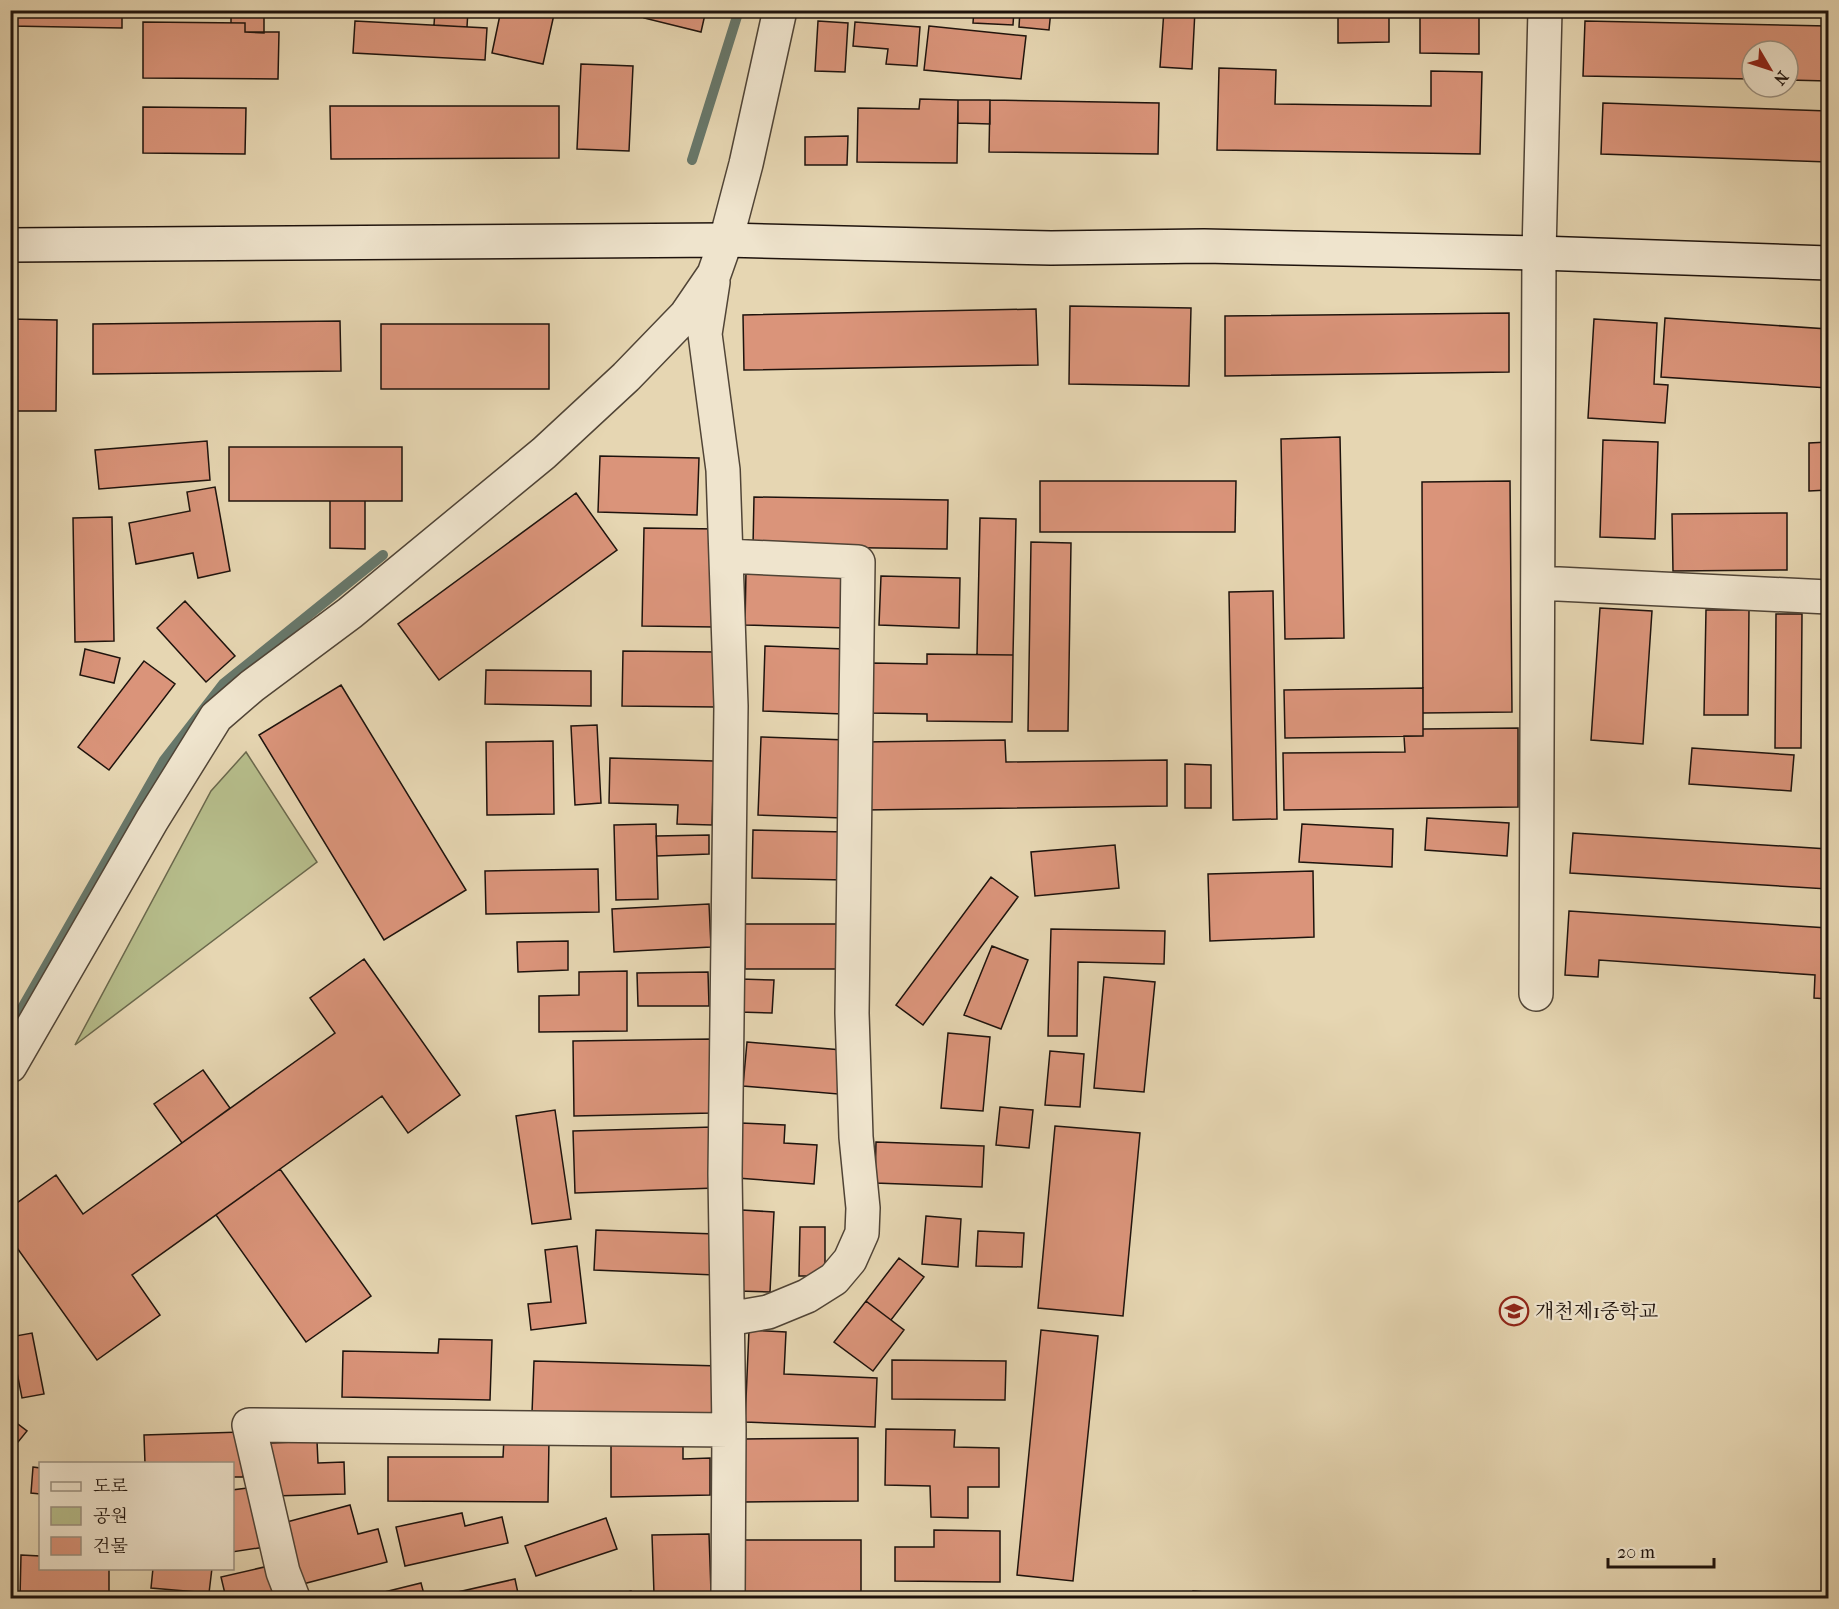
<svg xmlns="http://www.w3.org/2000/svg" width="1839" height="1609" font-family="'IM FELL French Canon','Noto Serif KR',serif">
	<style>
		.green { fill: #b6bd8b; stroke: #6a684c; stroke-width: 1.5 }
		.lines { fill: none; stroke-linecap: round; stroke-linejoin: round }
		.stream { stroke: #67776a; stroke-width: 10 }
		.building { fill: #da947a; stroke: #1e130d; stroke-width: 1.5 }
		.minor-casing { stroke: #504436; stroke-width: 36 }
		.secondary-casing { stroke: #1e130d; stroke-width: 36 }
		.minor { stroke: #efe4cd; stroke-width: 33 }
		.secondary { stroke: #efe4cd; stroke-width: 33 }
		.labels { text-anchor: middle; stroke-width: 4.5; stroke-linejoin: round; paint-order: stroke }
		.poi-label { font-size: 20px; fill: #1e130d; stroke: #efe4cd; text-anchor: start }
	</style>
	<rect width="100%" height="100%" fill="#e6d6b2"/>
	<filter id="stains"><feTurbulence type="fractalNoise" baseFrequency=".00333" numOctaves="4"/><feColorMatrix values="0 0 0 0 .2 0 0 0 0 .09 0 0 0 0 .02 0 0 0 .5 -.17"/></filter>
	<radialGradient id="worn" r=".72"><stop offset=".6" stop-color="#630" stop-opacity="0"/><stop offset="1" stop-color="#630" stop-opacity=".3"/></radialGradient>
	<!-- green -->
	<path class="green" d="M246 752 317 862 75 1045 211 791Z"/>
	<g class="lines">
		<!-- stream -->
		<path class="stream" d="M692 160 739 10
			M10 1029 164 760 223 684 383 555"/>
	</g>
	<!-- building -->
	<path class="building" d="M10 10H122V28L10 26Z
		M231 10H264V33L245 32V23H231Z
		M435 10H468L467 27 434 25Z
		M501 10H555L543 64 492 53Z
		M646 10H706L701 32 644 18Z
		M913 10H969V14Z
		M974 10H1014L1013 25 973 23Z
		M1020 10H1051L1049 30 1019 27Z
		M1164 10H1195L1192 69 1160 67Z
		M1338 10H1389V42L1338 43Z
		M1420 10H1479V54L1420 53Z
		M355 21 487 28 485 60 353 53Z
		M818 21 848 23 845 72 815 71Z
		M1585 21 1828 26V81L1788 80V51H1752V79L1583 76Z
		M143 22 245 23V32H279L278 79 143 78Z
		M855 22 920 27 917 66 886 64 888 49 853 46Z
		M929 26 1026 36 1021 79 924 70Z
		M581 64 633 66 629 151 577 149Z
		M1219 68 1276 70 1275 104 1431 106V71L1482 72 1480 154 1217 150Z
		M920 99 958 100 957 163 857 162 858 108 919 109Z
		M958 100H990V124L958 123Z
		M990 100 1159 103 1158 154 989 152Z
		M1603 103 1828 111V162L1601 154Z
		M330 106H559V158L331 159Z
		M143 107 246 108 245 154 143 153Z
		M848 136 847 165H805V137Z
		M1070 306 1191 308 1189 386 1069 384Z
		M1036 309 1038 365 744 370 743 315Z
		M1509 313V372L1225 376V316Z
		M1665 318 1828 329V388L1661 377Z
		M10 319 57 320 56 411H10Z
		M1594 319 1657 323 1654 384 1668 385 1665 423 1588 418Z
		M340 321 341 371 93 374V324Z
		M381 324H549V389H381Z
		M1340 437 1344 638 1285 639 1281 439Z
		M1603 440 1658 442 1655 539 1600 537Z
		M207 441 210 480 99 489 95 450Z
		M1828 442V490L1809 491V443Z
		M229 447H402V501H229Z
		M600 456 699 458 697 515 598 512Z
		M1040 481H1236L1235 532H1040Z
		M1510 481 1512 712 1423 713 1422 482Z
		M215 487 230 571 198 578 193 553 136 564 129 523 190 511 187 492Z
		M576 493 617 550 439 680 398 624Z
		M754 497 948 500 947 549 753 546Z
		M330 501H365V549L330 548Z
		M1787 513V570L1673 571 1672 514Z
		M112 517 114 641 75 642 73 518Z
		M980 518 1016 519 1013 655H977Z
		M644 528 718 529 715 627 642 626Z
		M1031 542 1071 543 1068 731H1028Z
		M746 570 849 573 848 628 745 625Z
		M881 576 960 578 959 628 879 625Z
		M1273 591 1277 819 1233 820 1229 592Z
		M185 601 235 656 206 682 157 628Z
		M1600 608 1652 611 1643 744 1591 740Z
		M1706 610H1749L1748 715H1704Z
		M1776 614H1802L1801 748H1775Z
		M765 646 845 649 843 714 763 711Z
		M85 649 120 658 114 683 80 675Z
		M623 651 717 652 716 707 622 706Z
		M927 654 1013 655 1012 722 927 721V714L870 713 872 663 927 664Z
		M144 661 175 684 109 770 78 747Z
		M486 670 591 671V706L485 704Z
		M341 685 466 890 384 940 259 735Z
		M1423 688V736L1285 738 1284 690Z
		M597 725 601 803 575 805 571 726Z
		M1518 728V807L1284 810 1283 753 1405 752 1404 736H1423V729Z
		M761 737 847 740 843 818 758 815Z
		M1005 740 1006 762 1167 760V806L863 810V742Z
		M553 741 554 814 487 815 486 742Z
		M1692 748 1794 755 1791 791 1689 784Z
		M610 758 714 761 712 825 677 824 678 805 609 803Z
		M1185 764 1211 765V808H1185Z
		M1427 818 1509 823 1507 856 1425 850Z
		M656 824 658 899 616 900 614 825Z
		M1302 824 1393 829 1392 867 1299 862Z
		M753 830 846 832 845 880 752 878Z
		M1573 833 1828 849V889L1570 873Z
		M709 835V854L657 856 656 836Z
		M1115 845 1119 888 1035 896 1031 852Z
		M598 869 599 912 486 914 485 871Z
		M1313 871 1314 937 1210 941 1208 874Z
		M991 877 1018 897 923 1025 896 1005Z
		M709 904 711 947 614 952 612 909Z
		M1569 911 1828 928V999L1814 998 1815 975 1599 960 1598 977 1565 975Z
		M745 924H839V969H745Z
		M1051 929 1165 931 1164 964 1078 962 1077 1036H1048Z
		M568 941V970L518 972 517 942Z
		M992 946 1028 960 1001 1029 964 1015Z
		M364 959 460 1095 408 1133 382 1096 132 1275 160 1315 97 1360 10 1238V1208L56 1175 83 1214 335 1033 310 998Z
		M627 971V1031L539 1032V996L579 995V972Z
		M708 972 709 1006H638L637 973Z
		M1104 977 1155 982 1144 1092 1094 1088Z
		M740 979 774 980 772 1013 739 1012Z
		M948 1033 990 1037 983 1111 941 1108Z
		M711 1039 712 1113 574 1116 573 1041Z
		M747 1042 842 1050 838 1094 743 1086Z
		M1050 1051 1084 1054 1080 1107 1045 1105Z
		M203 1070 230 1108 182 1143 154 1104Z
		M1000 1107 1033 1110 1029 1148 996 1145Z
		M555 1110 571 1219 532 1224 516 1116Z
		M741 1123 785 1125 784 1143 817 1145 814 1184 737 1178Z
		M1055 1126 1140 1133 1123 1316 1038 1308Z
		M713 1127 715 1188 575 1193 573 1131Z
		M876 1142 984 1146 982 1187 875 1183Z
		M280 1169 371 1296 306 1342 216 1215Z
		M742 1210 774 1212 770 1292 738 1291Z
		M926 1216 961 1219 958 1267 922 1264Z
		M800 1227H825V1276H799Z
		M596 1230 716 1234 715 1275 594 1270Z
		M978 1231 1024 1233 1022 1267 976 1266Z
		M577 1246 586 1323 531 1330 528 1304 551 1302 545 1250Z
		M899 1258 924 1277 891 1320 866 1301Z
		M866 1301 904 1330 873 1371 834 1342Z
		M749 1330 786 1332 784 1374 877 1378 875 1427 745 1422Z
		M1041 1330 1098 1336 1073 1581 1017 1575Z
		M32 1333 44 1394 22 1398 10 1337Z
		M439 1339 492 1340 490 1400 342 1397 343 1351 438 1353Z
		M892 1360 1006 1361 1005 1400 892 1399Z
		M534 1361 720 1366 719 1418 532 1413Z
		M10 1418 27 1431 10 1452Z
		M886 1429 955 1430 954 1447 999 1448V1487H968V1518L931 1517 930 1486 885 1485Z
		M242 1432 243 1477H232V1464H145L144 1435Z
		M504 1438 549 1439 548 1502 388 1501V1457H503Z
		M858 1438V1501L745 1502V1439Z
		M683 1440V1459L710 1458V1495L611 1497V1442Z
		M317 1441 318 1463 344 1462 345 1494 273 1496 271 1443Z
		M33 1467 40 1468V1494L31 1493Z
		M255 1487 265 1547 232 1552V1490Z
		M350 1505 358 1534 378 1529 387 1562 299 1585 283 1523Z
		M462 1513 465 1526 502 1517 508 1543 405 1566 396 1527Z
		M606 1518 617 1549 536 1576 525 1546Z
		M934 1530 1000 1531V1582L895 1581V1547H934Z
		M709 1534 711 1592 654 1594 652 1535Z
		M745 1540H861V1598H744Z
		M21 1555 40 1556V1568H109V1598H20Z
		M273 1565 280 1598H226L221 1577Z
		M153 1568H212L209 1593 151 1588Z
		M515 1579 519 1598H437L436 1597Z
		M421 1583 425 1598H360Z
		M631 1591 634 1598H610Z
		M1193 1591 1278 1598H1193Z
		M588 1592 591 1598H572Z"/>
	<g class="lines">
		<!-- minor casing -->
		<g class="minor-casing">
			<path id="minor" d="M713 282 705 334 723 470 731 706 725 1174 729 1430 728 1598
				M726 556 858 562 852 1013 856 1137 863 1208 862 1233 850 1260 834 1279 807 1296 768 1312 728 1319
				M1538 583 1828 597
				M1536 994 1539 253 1545 10
				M10 1066 152 820 216 717 252 686 350 613 544 453 626 377 686 315 714 274 726 240 746 164 780 10
				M293 1598 283 1572 249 1425 729 1430"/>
		</g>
		<!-- secondary casing -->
		<g class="secondary-casing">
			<path id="secondary" d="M10 245 726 240 1051 248 1204 246 1539 253 1828 263"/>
		</g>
		<!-- minor -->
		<use href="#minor" class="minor"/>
		<!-- secondary -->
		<use href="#secondary" class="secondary"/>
	</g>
	<!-- icons -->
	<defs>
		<g id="school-ring" transform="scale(1.5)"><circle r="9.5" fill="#efe4cd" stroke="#8f2418" stroke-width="1.5"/><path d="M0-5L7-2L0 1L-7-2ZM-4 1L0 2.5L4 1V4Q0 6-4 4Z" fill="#8f2418"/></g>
	</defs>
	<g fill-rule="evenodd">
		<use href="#school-ring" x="1514" y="1311"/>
	</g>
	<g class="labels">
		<!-- poi labels -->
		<g class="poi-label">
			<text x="1535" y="1318">개천제1중학교</text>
		</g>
	</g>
	<!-- margin -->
	<rect width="1839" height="1609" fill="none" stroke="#e6d6b2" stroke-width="36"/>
	<rect x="12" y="12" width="1815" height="1585" fill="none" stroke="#1e130d" stroke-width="3"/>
	<rect x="18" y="18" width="1803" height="1573" fill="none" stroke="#1e130d" stroke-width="1.5"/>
	<!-- legend -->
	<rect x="39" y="1462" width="195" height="108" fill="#efe4cd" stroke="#9b9080" stroke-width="1.5"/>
	<rect x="51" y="1482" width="30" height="9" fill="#efe4cd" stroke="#9b9080" stroke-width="1.5"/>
	<text x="93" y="1492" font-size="18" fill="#1e130d">도로</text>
	<rect x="51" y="1507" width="30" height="18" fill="#b6bd8b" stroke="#9b9080" stroke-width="1.5"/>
	<text x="93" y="1522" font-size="18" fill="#1e130d">공원</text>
	<rect x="51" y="1537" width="30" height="18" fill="#da947a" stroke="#9b9080" stroke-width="1.5"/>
	<text x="93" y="1552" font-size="18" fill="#1e130d">건물</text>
	<!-- north arrow -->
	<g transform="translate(1770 69) rotate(129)"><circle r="28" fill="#efe4cd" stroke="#9b9080" stroke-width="1.5"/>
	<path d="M0-4.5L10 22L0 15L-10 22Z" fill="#8f2418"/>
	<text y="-9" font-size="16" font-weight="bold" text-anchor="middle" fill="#1e130d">N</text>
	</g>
	<!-- scale -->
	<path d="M1608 1558v9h106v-9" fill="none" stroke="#1e130d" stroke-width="3"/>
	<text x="1617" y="1558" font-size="18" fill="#1e130d" stroke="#efe4cd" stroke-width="4.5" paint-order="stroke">20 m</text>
	<rect width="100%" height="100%" filter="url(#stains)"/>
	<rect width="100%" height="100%" fill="url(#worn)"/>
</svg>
